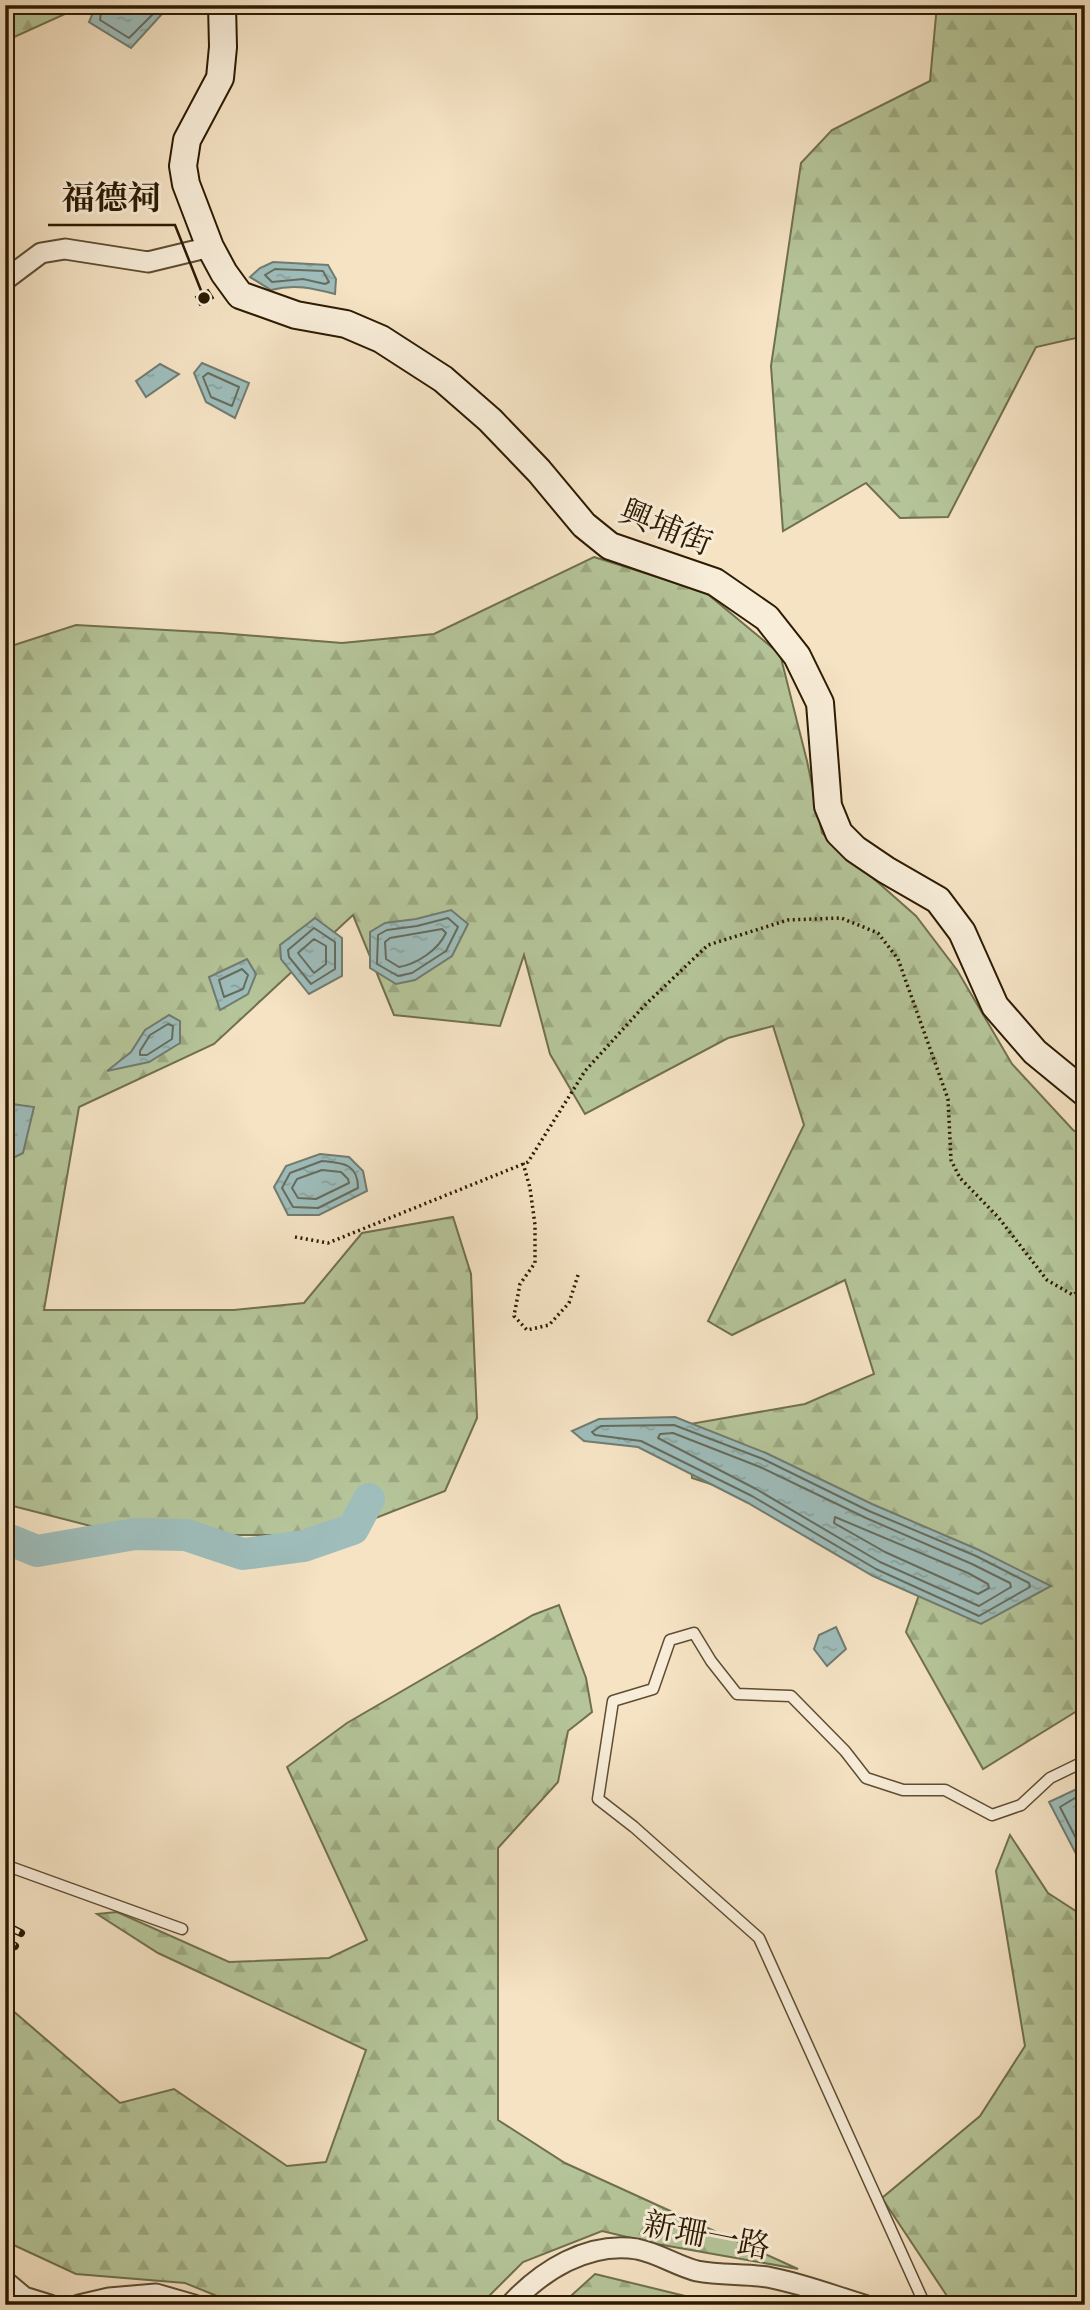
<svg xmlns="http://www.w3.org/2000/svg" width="1090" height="2310" font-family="'EB Garamond','Noto Serif TC',serif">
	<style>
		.forest { fill: url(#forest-firs); stroke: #71704e; stroke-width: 2 }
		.water { fill: url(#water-ripples); stroke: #717c71; stroke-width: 2 }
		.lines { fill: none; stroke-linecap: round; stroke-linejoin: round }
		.shore { stroke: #666c5e; stroke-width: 2 }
		.river { stroke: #9ebdbb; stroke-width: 32 }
		.building { fill: #daa585; stroke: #2d1b02; stroke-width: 2 }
		.lane-casing { stroke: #5f4d32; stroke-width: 13 }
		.street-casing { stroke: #5f4d32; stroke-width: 23 }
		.secondary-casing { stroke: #2d1b02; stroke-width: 30 }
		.path { stroke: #2d1b02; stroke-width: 3.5; stroke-dasharray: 2 3.5; stroke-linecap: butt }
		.lane { stroke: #f8edd9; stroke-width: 10 }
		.street { stroke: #f8edd9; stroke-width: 19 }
		.secondary { stroke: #f8edd9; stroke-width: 26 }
		.rail-casing { stroke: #2d1b02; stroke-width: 8 }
		.rail { stroke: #f8edd9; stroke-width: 5; stroke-dasharray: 16; stroke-linecap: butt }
		.labels { text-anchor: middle; stroke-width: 6; stroke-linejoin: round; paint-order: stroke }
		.street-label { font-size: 32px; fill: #2d1b02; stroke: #f8edd9 }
		.leader { fill: none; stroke: #2d1b02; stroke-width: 2.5 }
		.callout-dot { fill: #2d1b02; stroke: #f8edd9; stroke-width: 2.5 }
		.callout-label { font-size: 33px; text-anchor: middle; font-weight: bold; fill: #2d1b02; stroke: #f8edd9; stroke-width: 6; stroke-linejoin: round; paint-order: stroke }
	</style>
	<defs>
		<pattern id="forest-firs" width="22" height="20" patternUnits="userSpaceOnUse" patternTransform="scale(1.75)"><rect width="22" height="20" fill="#b5c599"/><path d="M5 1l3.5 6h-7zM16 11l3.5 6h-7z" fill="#9ca982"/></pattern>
		<pattern id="water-ripples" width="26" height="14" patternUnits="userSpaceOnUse" patternTransform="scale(1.75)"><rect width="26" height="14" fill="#9ebdbb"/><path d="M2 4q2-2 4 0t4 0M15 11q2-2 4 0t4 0" fill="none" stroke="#88a29f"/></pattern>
	</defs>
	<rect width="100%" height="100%" fill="#f5e3c4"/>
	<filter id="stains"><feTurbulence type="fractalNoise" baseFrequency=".00286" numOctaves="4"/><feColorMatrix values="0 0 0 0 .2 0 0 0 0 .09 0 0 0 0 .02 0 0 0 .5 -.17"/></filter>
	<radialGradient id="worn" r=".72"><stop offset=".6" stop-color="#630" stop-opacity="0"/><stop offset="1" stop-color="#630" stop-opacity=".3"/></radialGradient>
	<!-- forest -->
	<path class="forest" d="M5 5H69L65 14 14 37 5 86Z
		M937 5H1085V336L1036 347 948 517 900 518 866 483 783 531 771 366 801 163 832 130 930 81Z
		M594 557 705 592 780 654 807 761 822 833 916 916 957 970 1012 1064 1073 1130 1085 1138V1706L983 1769 906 1632 933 1555 692 1478 690 1424 805 1404 874 1374 845 1280 732 1335 708 1321 804 1125 773 1026 728 1038 585 1114 550 1054 524 955 500 1026 394 1015 353 915 214 1044 79 1107 44 1310H234L304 1303 362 1233 453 1217 471 1274 477 1418 445 1491 332 1535H126L5 1504V1020L12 979 5 930V648L76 625 220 633 342 643 434 634Z
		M559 1605 586 1678 592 1712 568 1731 558 1782 498 1848V2120L565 2163 798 2269 657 2244 602 2231 523 2262 480 2305H239L185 2283 76 2274 5 2241V2004L120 2103 174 2089 287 2166 326 2162 366 2050 158 1953 97 1914 117 1912 229 1962 329 1958 367 1940 287 1767 347 1723 533 1615Z
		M1010 1835 1048 1893 1085 1917V2305H962L949 2299 882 2198 980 2116 1025 2046 996 1871Z
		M595 2274 722 2305H561Z"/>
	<!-- water -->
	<path class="water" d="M96 5H159L162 14 131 48 89 22Z
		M273 262 328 265 336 279 335 294C312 288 295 284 271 290L250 277 260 268Z
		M202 363 249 383 235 418 206 402 194 373Z
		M160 364 179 374 146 397 136 381Z
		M451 910 468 924 452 956 415 980 396 984 370 968V932L385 923 416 919Z
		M315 918 342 938V976L309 994 281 959 280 945Z
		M247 959 256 974 248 994 220 1010 209 977Z
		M169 1015 180 1021V1043L149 1062 107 1071 131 1052 145 1030Z
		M5 1103 34 1107 23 1153 5 1162Z
		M320 1154 349 1157 363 1171 367 1191 319 1215H288L274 1187 286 1166Z
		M675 1417 766 1453 872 1504 979 1550 1051 1586 981 1624 873 1576 748 1503 638 1447 584 1441 572 1431 599 1419Z
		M836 1627 846 1649 827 1666 814 1649 819 1635Z
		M1085 1785V1871L1049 1802Z"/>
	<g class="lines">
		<!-- shore -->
		<path class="shore" d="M102 5 100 20 129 38 153 14V5
			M275 269 323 271 329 282 325 284 303 279 272 282 265 275Z
			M208 373 239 387 232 406 211 397 203 377Z
			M448 918 458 927 446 951 412 973 398 976 377 964 378 935 387 930 417 926Z
			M314 928 335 942V969L311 984 289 957 288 950Z
			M442 929 446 933C438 950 417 964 399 967L386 959 385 942 390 938Z
			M314 939 326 946V964L314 973 298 953Z
			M242 969 248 975 243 989 224 997 219 980Z
			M168 1024 173 1026 172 1039 147 1055H140V1051L150 1035Z
			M322 1161C342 1163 358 1163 358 1188L318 1208 293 1207 282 1188 290 1173Z
			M322 1170 341 1172 348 1179 349 1183 316 1199 298 1198 292 1188 297 1179Z
			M674 1425 763 1459 869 1511 976 1556 1029 1583 1030 1587 979 1616 876 1569 752 1496 641 1441 595 1435 592 1432 601 1426Z
			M673 1433 760 1467 866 1518 972 1564 1010 1583 1011 1587 979 1606 880 1562 756 1489 658 1438 660 1434Z
			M835 1517 968 1573 988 1584 989 1588 978 1594 885 1552 834 1523Z
			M1085 1792 1060 1807 1085 1856"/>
		<!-- river -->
		<path class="river" d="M5 1538 37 1551 135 1534 186 1535 243 1554 304 1546 353 1529 369 1499"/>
	</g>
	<!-- building -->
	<path class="building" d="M208 290 213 298 200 305 196 297Z"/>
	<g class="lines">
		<!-- lane casing -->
		<g class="lane-casing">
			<path id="lane" d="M5 1865 182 1929
				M925 2305 759 1938 634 1827 598 1799 613 1701 653 1689 670 1640 694 1633 711 1661 737 1694 791 1696 845 1751 866 1778 903 1790H945L992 1815 1021 1805 1050 1778 1085 1761"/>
		</g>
		<!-- street casing -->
		<g class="street-casing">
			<path id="street" d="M5 280 41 253 65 249 148 262 210 247
				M5 2281 24 2297 50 2305
				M79 2305 109 2298 156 2294 194 2305
				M510 2305C541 2271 588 2241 637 2249 658 2253 677 2266 697 2271 722 2276 748 2273 772 2278 803 2284 834 2296 864 2305"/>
		</g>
		<!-- secondary casing -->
		<g class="secondary-casing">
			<path id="secondary" d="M222 5 223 47 220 78 187 140 183 166 186 184 210 247 224 273 240 295 296 315 346 324 381 339 443 379 490 420 539 471 584 525 610 546 715 582 767 618 797 656 820 703 828 806 839 833 855 849 886 870 938 900 962 932 995 1006 1035 1052 1085 1093"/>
		</g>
		<!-- path -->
		<path class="path" d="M523 1163 530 1188 535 1225V1263L520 1284 514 1316 527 1330 549 1325 569 1303 578 1275
			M295 1237 328 1243 528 1162 585 1071 644 1006 708 945 788 920 841 918 878 933 898 959 948 1099 951 1160 960 1178 998 1217 1047 1280 1073 1295 1085 1287"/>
		<!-- lane -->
		<use href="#lane" class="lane"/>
		<!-- street -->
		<use href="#street" class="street"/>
		<!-- secondary -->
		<use href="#secondary" class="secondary"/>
		<!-- rail casing -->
		<g class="rail-casing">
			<path id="rail" d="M5 1925 21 1933
				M5 1941 15 1946"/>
		</g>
		<!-- rail -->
		<use href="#rail" class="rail"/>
	</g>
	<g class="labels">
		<!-- street labels -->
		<g class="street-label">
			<text transform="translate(666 527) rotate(22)" y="11">興埔街</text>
			<text transform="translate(707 2235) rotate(11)" y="11">新珊一路</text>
		</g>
	</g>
	<!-- callouts -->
	<path class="leader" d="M204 298L175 225H48"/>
	<circle class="callout-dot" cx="204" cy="298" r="7"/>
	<g class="callout-label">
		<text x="111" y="209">福德祠</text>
	</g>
	<!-- margin -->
	<rect width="1090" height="2310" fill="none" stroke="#f5e3c4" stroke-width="28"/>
	<rect x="7" y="7" width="1076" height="2296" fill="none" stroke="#2d1b02" stroke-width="3.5"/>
	<rect x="14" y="14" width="1062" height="2282" fill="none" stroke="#2d1b02" stroke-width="2"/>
	<rect width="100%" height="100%" filter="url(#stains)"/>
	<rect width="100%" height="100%" fill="url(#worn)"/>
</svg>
